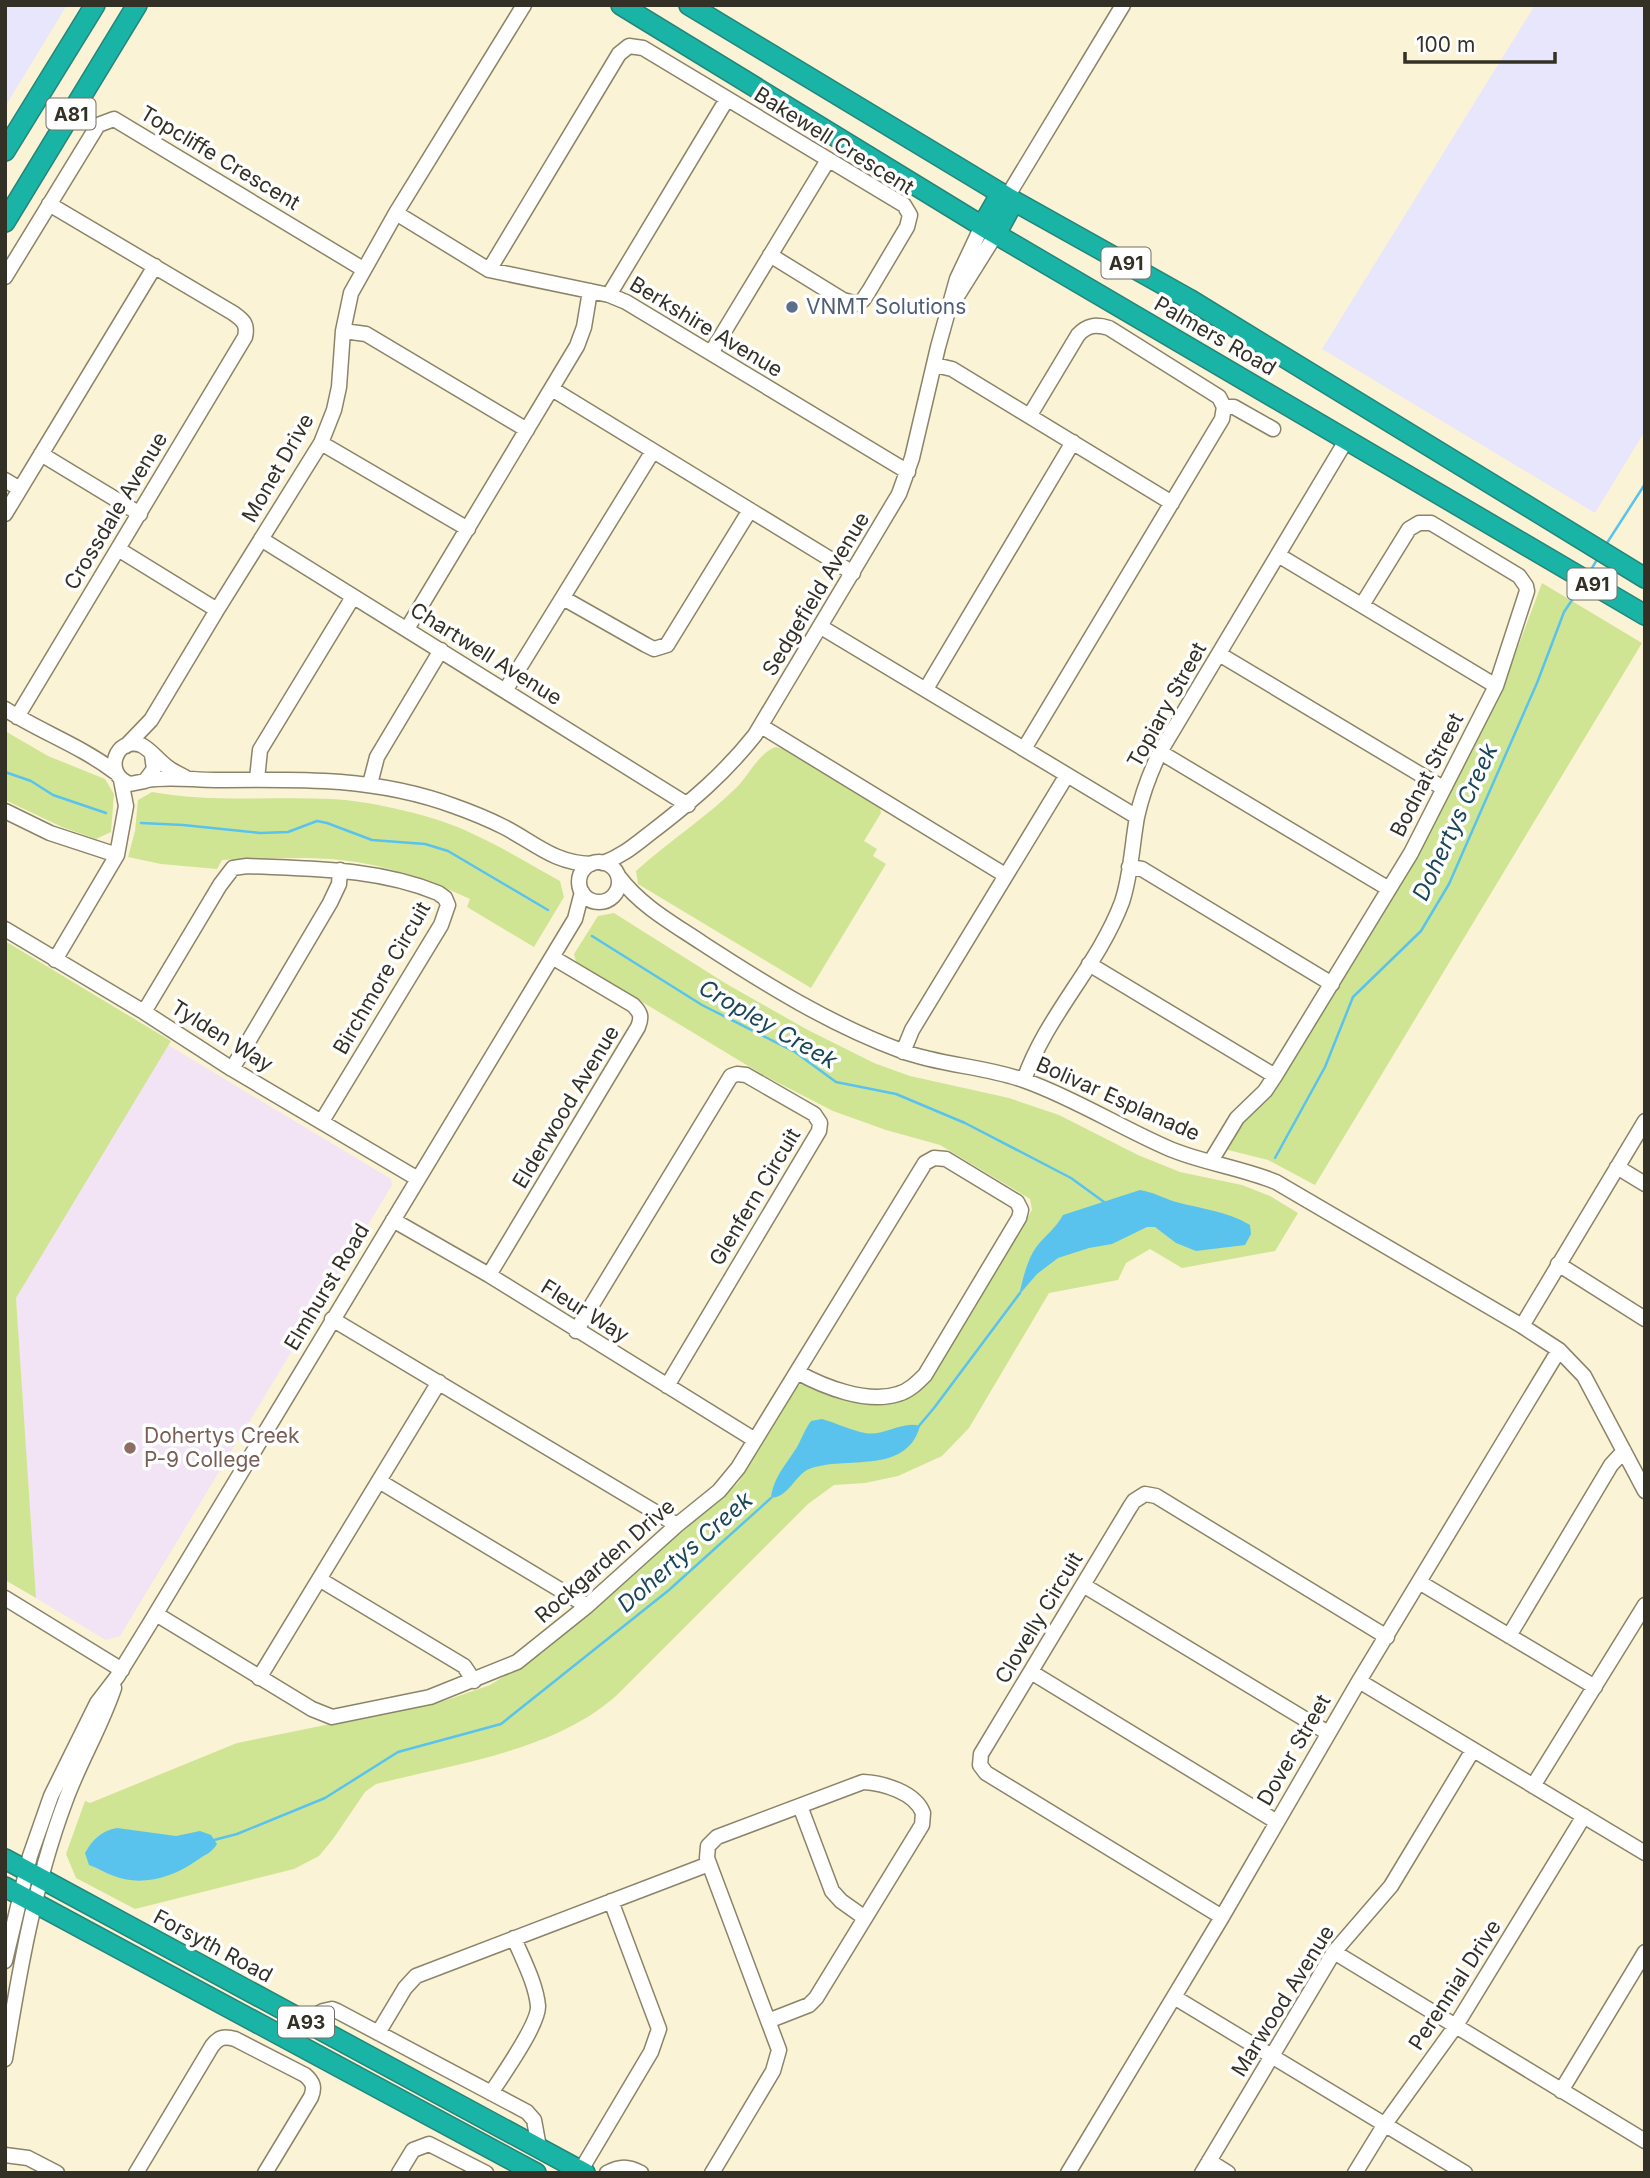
<svg xmlns="http://www.w3.org/2000/svg" width="1650" height="2178" font-family="Inter,sans-serif">
	<style>
		.industrial { fill: #e8e6fc }
		.education { fill: #f2e3f5 }
		.green { fill: #cfe593 }
		.water { fill: #59c3ee }
		.lines { fill: none; stroke-linecap: round; stroke-linejoin: round }
		.stream { stroke: #59c3ee; stroke-width: 2.5 }
		.minor-casing { stroke: #8b8469; stroke-width: 17 }
		.highway-casing { stroke: #238679; stroke-width: 22 }
		.minor { stroke: #fff; stroke-width: 14 }
		.highway { stroke: #1ab4a6; stroke-width: 19 }
		.service-dot { fill: #5c6f8a; stroke: #fff; stroke-width: 2.5 }
		.education-dot { fill: #8d6e63; stroke: #fff; stroke-width: 2.5 }
		.labels { text-anchor: middle; stroke-width: 7; stroke-linejoin: round; paint-order: stroke }
		.shield { fill: #fff; stroke: #706e66; stroke-width: 2 }
		.shield-label { font-size: 19px; font-weight: bold; fill: #333025 }
		.street-label { font-size: 21px; fill: #333025; stroke: #fff }
		.service-label { font-size: 21px; fill: #4e5e75; stroke: #fff; text-anchor: start }
		.education-label { font-size: 21px; fill: #785e54; stroke: #fff; text-anchor: start }
		.water-label { font-size: 23px; font-style: italic; fill: #184658; stroke: #fff }
	</style>
	<rect width="100%" height="100%" fill="#fbf3d6"/>
	<!-- industrial -->
	<path class="industrial" d="M5 5H67L5 107Z
		M1535 5H1645V431L1595 513 1322 349Z"/>
	<!-- education -->
	<path class="education" d="M168 1045 391 1179 392 1185 120 1636 106 1640 36 1598 16 1298Z"/>
	<!-- green -->
	<path class="green" d="M1542 583 1642 643 1315 1185 1268 1160 1228 1150 1226 1145 1240 1122 1276 1090 1417 855 1502 689Z
		M5 731 48 756 105 779 114 794 111 832 96 839 62 827 5 800Z
		M776 747 784 749 880 806 881 813 864 841 877 849 873 856 886 864 811 988 638 884 636 871C669 841 707 817 738 786 749 774 761 751 776 747Z
		M152 792C212 803 272 796 332 799 371 801 437 816 471 833 502 847 531 865 560 881L564 897 534 947 467 907 470 899C429 880 387 865 341 860 303 856 261 859 222 860L217 869 161 864 128 857 135 831 138 800Z
		M614 913 725 983 806 1029 874 1063 910 1076 1009 1098 1059 1115 1138 1155 1180 1172 1242 1185 1270 1196 1298 1213 1275 1251 1182 1268 1150 1249 1126 1263 1118 1280 1049 1293 969 1428 942 1456 898 1476 865 1483 834 1485 808 1504 617 1695C555 1751 455 1764 376 1784L365 1792 333 1839 319 1856 294 1869 135 1909 76 1878 66 1854 85 1801 90 1803 237 1743 444 1701 490 1685 542 1653 738 1483 797 1386 804 1383 870 1402 932 1376 1032 1210 1030 1199 940 1145 886 1130 833 1111 765 1076 576 962 574 954 598 916Z
		M5 941 171 1041 16 1298 36 1598 5 1580Z"/>
	<!-- water -->
	<path class="water" d="M1140 1190C1153 1192 1163 1198 1176 1202 1202 1209 1227 1211 1250 1225L1251 1234 1245 1245 1196 1251 1176 1243 1155 1227H1147L1112 1244 1089 1248 1058 1258 1037 1274 1019 1295C1023 1279 1027 1259 1037 1246 1046 1235 1056 1228 1063 1215Z
		M822 1419C836 1423 853 1431 865 1433 883 1437 903 1420 920 1426 906 1476 846 1455 809 1469 795 1475 789 1497 771 1498 773 1478 787 1463 797 1447 802 1438 805 1429 811 1421Z
		M117 1828 176 1836 200 1831 211 1835 217 1844C212 1853 204 1855 196 1861 174 1877 141 1887 114 1876 105 1873 98 1868 89 1865L85 1853C93 1839 101 1831 117 1828Z"/>
	<g class="lines">
		<!-- stream -->
		<path class="stream" d="M1605 546 1645 484
			M1589 573 1598 558
			M5 772 31 781 53 795 106 813
			M141 823 183 825 260 833 288 832 317 821 327 823 372 840 425 844 448 851 548 910
			M592 936 702 1005 795 1052 836 1082 896 1094 965 1123 1071 1178 1104 1202
			M1275 1158 1325 1067 1353 997 1421 931 1449 884 1537 683 1564 612 1580 588
			M918 1427 934 1408 1020 1293
			M214 1840 237 1834 325 1798 398 1752 501 1724 669 1590 771 1498"/>
		<!-- minor casing -->
		<g class="minor-casing">
			<path id="minor" d="M1007 197 1123 5
				M396 213 489 270 609 295 626 302 908 472
				M489 270 619 54 629 46 643 48 904 205 910 215 907 227 869 291 863 300 857 304 843 300 770 255
				M5 277 98 125 114 119 363 269
				M609 295 727 99
				M956 298 996 234
				M343 331 366 334 527 430
				M711 353 828 160
				M935 365 952 369 1172 503
				M552 389 853 573
				M1030 415 1078 335C1087 325 1096 324 1109 328L1219 397 1224 407H1234L1273 429
				M321 443 468 529
				M41 454 140 514
				M5 480 20 489
				M5 514 155 266
				M261 539 688 805
				M118 549 217 610
				M1278 555 1496 686
				M563 598 646 645 654 649 667 645 750 510
				M821 627 1137 817
				M407 629 577 346 584 327 590 291
				M1219 654 1443 788
				M926 689 1073 442
				M505 691 653 451
				M5 709C41 732 81 746 115 772
				M17 717 245 337C248 324 243 320 233 313L49 204
				M761 726 1005 875
				M126 746 151 720 217 610 321 443 334 410 339 387 343 331 351 293 396 213 524 5
				M1024 749 1222 419 1224 407
				M1160 752 1389 889
				M152 755 154 769 145 781 130 784C102 774 116 736 141 745 150 749 158 760 166 766 172 771 179 774 185 777
				M257 779 260 750 353 597
				M147 780C170 776 193 780 216 780 299 779 375 777 454 806 471 812 488 819 504 827 535 843 554 863 591 864
				M370 784 377 757 441 650
				M5 811 50 833 117 855
				M579 882a20 20 0 1 1 40 0a20 20 0 1 1-40 0Z
				M603 863C623 856 636 844 653 831 692 801 724 774 755 735L899 494 912 458 938 347 957 279 982 226
				M1129 867 1142 869 1332 984
				M619 877C641 906 672 923 702 943 765 984 831 1025 902 1051 942 1066 986 1066 1026 1081 1076 1099 1121 1128 1170 1149 1204 1163 1242 1168 1276 1182L1522 1326 1559 1350 1584 1376 1645 1491
				M5 929 144 1012 232 1069 418 1179
				M55 960 117 855 126 806 121 780
				M1089 964 1275 1076
				M144 1012 220 885 233 868 247 866C313 869 377 868 438 893L445 898 448 905 441 925 322 1121
				M903 1052 912 1030 1067 775
				M232 1069 330 903 339 884 340 870
				M1024 1080C1046 1016 1098 966 1122 902 1131 875 1132 845 1137 817 1142 794 1150 773 1160 752L1347 439
				M1211 1161 1237 1118 1265 1091 1275 1076 1411 853 1496 686 1527 591 1526 586 1519 576 1431 523H1419L1409 529 1362 605
				M1617 1167 1645 1184
				M393 1220 489 1275 755 1440
				M1558 1264 1645 1319
				M489 1275 638 1027C642 1017 641 1013 633 1005L552 957
				M332 1319 677 1525
				M1522 1326 1645 1121
				M576 1331 731 1076 737 1074 746 1075 814 1114 820 1123 819 1131 667 1386
				M379 1481 587 1606
				M319 1579 464 1666 474 1681
				M1419 1582 1595 1687
				M1083 1585 1328 1733
				M5 1598 122 1670
				M156 1614 312 1709 332 1717 430 1697 517 1662 587 1606 677 1525 719 1491 738 1468 925 1163 934 1158 946 1159 1017 1202 1021 1210 1019 1218 925 1375C917 1383 909 1391 898 1394 867 1404 824 1387 797 1372
				M1509 1636 1611 1465 1624 1451
				M1031 1672 1277 1822
				M259 1678 439 1382
				M1359 1681 1645 1853
				M1533 1786 1645 1605
				M800 1806 832 1891 841 1901 865 1918
				M1222 1917 986 1773 980 1765 981 1754 1130 1507 1134 1501 1145 1494 1156 1496 1387 1637
				M1334 1952 1645 2141
				M5 1961 30 1856 51 1796 97 1703 117 1677 149 1625 575 919 582 892
				M1174 1997 1465 2173
				M304 2021 323 2011 332 2009 337 2011 527 2112 534 2120 539 2147
				M378 2033 405 1988 416 1976 709 1864
				M5 2059C19 1973 34 1885 65 1802 79 1763 101 1727 114 1688
				M1561 2091 1645 1952
				M491 2093C502 2076 539 2024 538 2006 536 1983 522 1958 514 1938
				M5 2155 28 2158 57 2173
				M1209 2161 1228 2173
				M581 2170 651 2052 659 2029 611 1901
				M136 2173 212 2046C219 2037 224 2036 235 2039L305 2075C313 2082 315 2087 311 2097L265 2173
				M399 2173 413 2150 429 2144 486 2173
				M607 2173C620 2166 628 2166 641 2173
				M712 2173 773 2071 779 2050 707 1858 708 1846 717 1837 863 1782C883 1783 915 1792 923 1813L922 1825 816 1998 809 2005 768 2021
				M1068 2173 1222 1917 1359 1681 1559 1350
				M1202 2173 1334 1952 1391 1886 1473 1750
				M1355 2173 1385 2124 1455 2027 1584 1816"/>
		</g>
		<!-- highway casing -->
		<g class="highway-casing">
			<path id="highway" d="M621 5 987 229 1645 615
				M689 5 1007 197 1189 299 1645 578
				M5 151 95 5
				M5 222 137 5
				M982 226 1001 193
				M996 234 1014 201
				M5 1859 585 2173
				M5 1887 536 2173"/>
		</g>
		<!-- minor -->
		<use href="#minor" class="minor"/>
		<!-- highway -->
		<use href="#highway" class="highway"/>
	</g>
	<!-- markers -->
	<circle class="service-dot" cx="792" cy="307" r="7"/>
	<circle class="education-dot" cx="130" cy="1448" r="7"/>
	<g class="labels">
		<!-- shield labels -->
		<g class="shield">
			<rect x="46.5" y="98.5" width="49" height="31" rx="5"/>
			<rect x="1101.5" y="247.5" width="49" height="31" rx="5"/>
			<rect x="1567.5" y="568.5" width="49" height="31" rx="5"/>
			<rect x="278" y="2006.5" width="56" height="31" rx="5"/>
		</g>
		<g class="shield-label">
			<text x="71" y="121">A81</text>
			<text x="1126" y="270">A91</text>
			<text x="1592" y="591">A91</text>
			<text x="306" y="2029">A93</text>
		</g>
		<!-- street labels -->
		<g class="street-label">
			<text transform="translate(834 141) rotate(32)" y="7">Bakewell Crescent</text>
			<text transform="translate(220 158) rotate(31)" y="7">Topcliffe Crescent</text>
			<text transform="translate(706 327) rotate(31)" y="7">Berkshire Avenue</text>
			<text transform="translate(1215 336) rotate(30)" y="7">Palmers Road</text>
			<text transform="translate(278 468) rotate(-60)" y="7">Monet Drive</text>
			<text transform="translate(116 511) rotate(-59)" y="7">Crossdale Avenue</text>
			<text transform="translate(816 594) rotate(-59)" y="7">Sedgefield Avenue</text>
			<text transform="translate(486 654) rotate(32)" y="7">Chartwell Avenue</text>
			<text transform="translate(1167 705) rotate(-61)" y="7">Topiary Street</text>
			<text transform="translate(1427 775) rotate(-63)" y="7">Bodnat Street</text>
			<text transform="translate(382 978) rotate(-60)" y="7">Birchmore Circuit</text>
			<text transform="translate(222 1036) rotate(32)" y="7">Tylden Way</text>
			<text transform="translate(1118 1099) rotate(24)" y="7">Bolivar Esplanade</text>
			<text transform="translate(566 1107) rotate(-59)" y="7">Elderwood Avenue</text>
			<text transform="translate(755 1197) rotate(-59)" y="7">Glenfern Circuit</text>
			<text transform="translate(327 1287) rotate(-59)" y="7">Elmhurst Road</text>
			<text transform="translate(585 1311) rotate(32)" y="7">Fleur Way</text>
			<text transform="translate(605 1561) rotate(-41)" y="7">Rockgarden Drive</text>
			<text transform="translate(1039 1618) rotate(-59)" y="7">Clovelly Circuit</text>
			<text transform="translate(1294 1750) rotate(-60)" y="7">Dover Street</text>
			<text transform="translate(213 1946) rotate(28)" y="7">Forsyth Road</text>
			<text transform="translate(1455 1985) rotate(-57)" y="7">Perennial Drive</text>
			<text transform="translate(1283 2001) rotate(-58)" y="7">Marwood Avenue</text>
		</g>
		<!-- service labels -->
		<g class="service-label">
			<text x="806" y="314">VNMT Solutions</text>
		</g>
		<!-- education labels -->
		<g class="education-label">
			<text x="144" y="1443">Dohertys Creek<tspan x="144" dy="24">P-9 College</tspan></text>
		</g>
		<!-- water labels -->
		<g class="water-label">
			<text transform="translate(1455 822) rotate(-65)" y="8">Dohertys Creek</text>
			<text transform="translate(768 1024) rotate(30)" y="8">Cropley Creek</text>
			<text transform="translate(685 1552) rotate(-41)" y="8">Dohertys Creek</text>
		</g>
	</g>
	<!-- border -->
	<rect width="1650" height="2178" fill="none" stroke="#333025" stroke-width="14"/>
	<!-- scale -->
	<path d="M1405 52v10h150v-10" fill="none" stroke="#333025" stroke-width="3.5"/>
	<text x="1416" y="52" font-size="21" fill="#333025" stroke="#ffffff" stroke-width="5" paint-order="stroke">100 m</text>
</svg>
